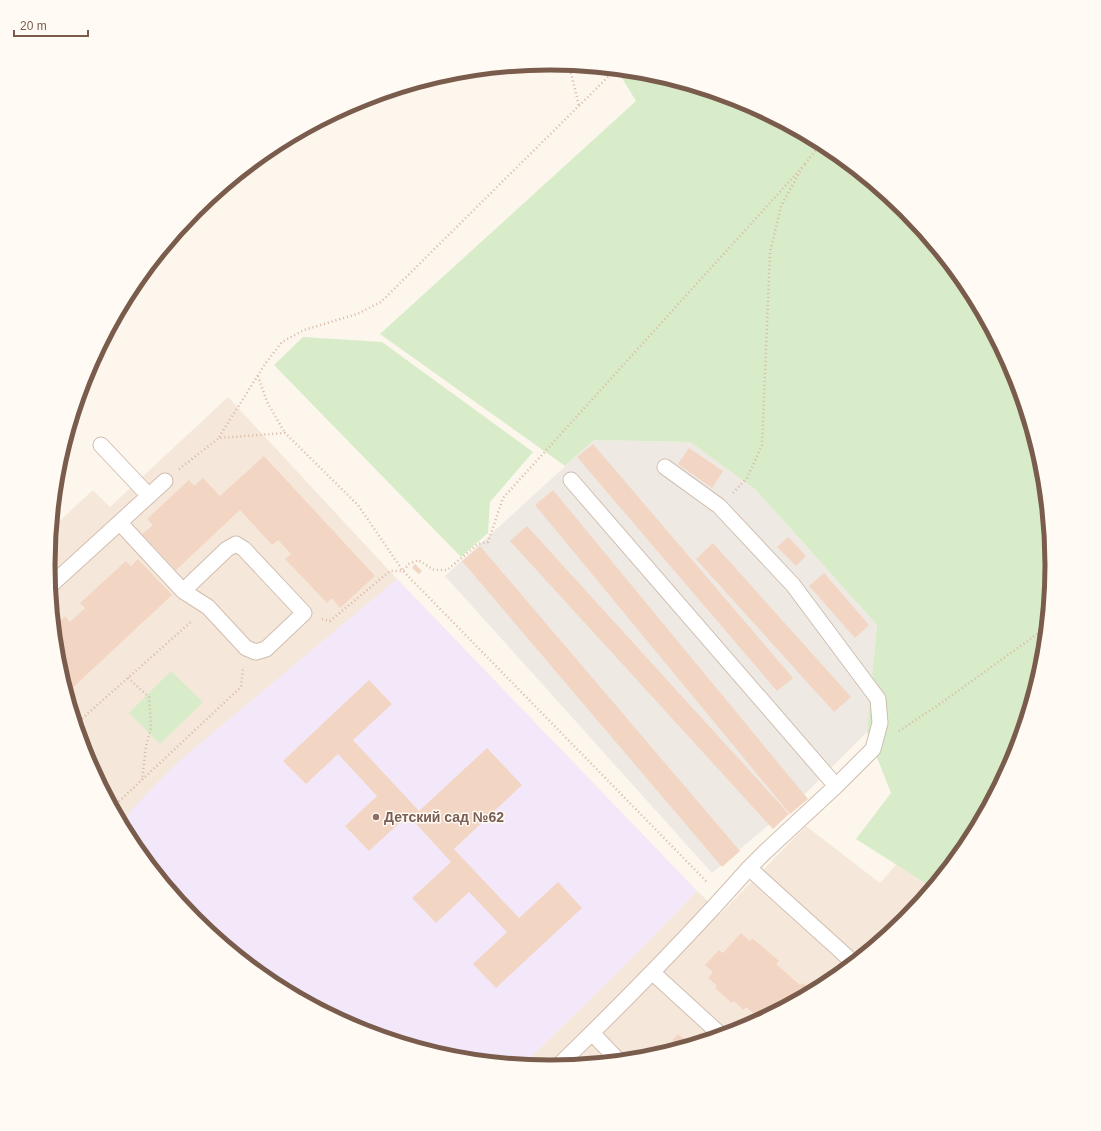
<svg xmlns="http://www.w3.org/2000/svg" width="1101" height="1131" font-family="Helvetica,sans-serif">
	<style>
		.residential { fill: #f5e8da }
		.industrial { fill: #efe9e4 }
		.education { fill: #f3e8fa }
		.green { fill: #d8ecc9 }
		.building { fill: #f3d5c3 }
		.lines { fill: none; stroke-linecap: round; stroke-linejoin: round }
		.lane-casing { stroke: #d1beb0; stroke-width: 17 }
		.path { stroke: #d9b8a5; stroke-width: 2.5; stroke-dasharray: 1 3; stroke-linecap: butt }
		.lane { stroke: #fff; stroke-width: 15 }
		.education-dot { fill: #8d6e63; stroke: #fffaf3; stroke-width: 1.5 }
		.labels { text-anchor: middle; stroke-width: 3; stroke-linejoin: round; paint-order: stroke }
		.education-label { font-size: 14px; font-weight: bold; fill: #785e54; stroke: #fffaf3; text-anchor: start }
		.rim { fill: none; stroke: #7a5c4d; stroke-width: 5 }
	</style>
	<rect width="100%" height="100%" fill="#fdf6ec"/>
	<!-- residential -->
	<path class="residential" d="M228 397 397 579 697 891 721 913 806 826 880 883 902 858 936 884 906 921 829 983 743 1030 648 1058 550 1068 452 1058 358 1030 271 983 195 921 133 844 86 758 58 663 48 565 52 528 93 490 110 507Z"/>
	<!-- industrial -->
	<path class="industrial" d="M594 440 690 442 756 490 877 625 867 732 805 794 712 873 445 576Z"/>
	<!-- education -->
	<path class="education" d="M397 579 697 891 636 954 523 1065 452 1058 358 1030 271 983 195 921 133 844 122 825 131 810 178 762Z"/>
	<!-- green -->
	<path class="green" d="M617 70 649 73 743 101 830 148 906 210 968 287 1015 373 1043 468 1053 566 1043 664 1015 758 968 845 933 888 856 839 891 793 867 732 877 625 756 490 690 442 594 440 565 466 380 334 636 101Z
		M303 337 382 342 533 452 490 502 488 533 461 557 274 365Z
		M171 671 203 702 160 744 129 713Z"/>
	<!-- building -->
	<path class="building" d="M593 444 793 678 777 691 577 457Z
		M689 448 723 471 712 488 678 464Z
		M264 456 375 576 340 608 332 598 327 603 285 559 291 554 278 540 272 545 240 510 176 570 142 534 153 525 147 519 189 480 194 486 203 478 220 496Z
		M553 490 808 799 790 814 535 505Z
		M527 526 789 814 773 829 510 541Z
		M788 537 806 556 796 566 777 547Z
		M713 543 851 697 834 712 696 559Z
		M480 546 740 851 722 867 462 561Z
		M138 559 172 595 67 693 58 663 54 627 65 616 70 622 85 608 80 603 126 561 131 566Z
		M415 564 422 571 419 574 412 568Z
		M824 573 869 625 855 638 809 586Z
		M369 680 392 704 353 740 419 811 487 748 522 785 454 849 519 918 558 882 582 908 496 988 473 964 507 932 469 892 436 923 412 898 451 862 408 815 369 851 345 826 377 796 338 754 306 784 283 761Z
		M741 933 750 941 752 938 779 961 776 964 800 985 803 983 814 992 761 1020 746 1007 743 1010 734 1001 732 1003 715 988 717 986 708 978 713 972 705 965 719 950 723 953Z
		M678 1034 684 1039 678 1046 672 1040Z"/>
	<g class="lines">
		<!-- lane casing -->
		<g class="lane-casing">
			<path id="lane" d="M101 445 149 496
				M665 467 719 506 793 585 878 699 880 723 873 749 836 786 765 852 749 868
				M571 480 836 786
				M120 523 183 591 208 607 246 648 256 652 266 649 304 613 244 549 236 544 227 549 183 591
				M50 586 165 481
				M652 972 722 1036
				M592 1033 619 1061
				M557 1067C623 1003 688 937 749 868L854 963"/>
		</g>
		<!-- path -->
		<path class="path" d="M569 65 579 106
			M805 164 821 143
			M258 376 267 402 285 433
			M219 437 265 364 282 342 304 330 357 314 381 302 616 69
			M179 469 219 438 285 433 358 505 403 571 409 564 418 560 434 570H447L478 544 488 542 503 498 805 164
			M733 493 747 478 762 445 770 252 781 206 802 168
			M322 619 330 621 390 571H403L708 883
			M128 678 149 697 151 728 146 746 142 780
			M76 724 192 621
			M899 731 944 701 1047 627
			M113 807 241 687 243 668"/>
		<!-- lane -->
		<use href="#lane" class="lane"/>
	</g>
	<!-- markers -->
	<circle class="education-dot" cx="376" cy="817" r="4"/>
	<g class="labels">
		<!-- education labels -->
		<g class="education-label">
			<text x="384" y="822">Детский сад №62</text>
		</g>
	</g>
	<!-- crop -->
	<path d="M0 0H1101V1131H0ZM55 565a495 495 0 1 1 990 0a495 495 0 1 1-990 0Z" fill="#fffaf3" fill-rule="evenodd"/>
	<path class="rim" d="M55 565a495 495 0 1 1 990 0a495 495 0 1 1-990 0Z"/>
	<!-- scale -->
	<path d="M14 30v6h74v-6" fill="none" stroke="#7a5c4d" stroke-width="2"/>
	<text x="20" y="30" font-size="12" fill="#7a5c4d" stroke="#fffaf3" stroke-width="3" paint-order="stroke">20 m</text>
</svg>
